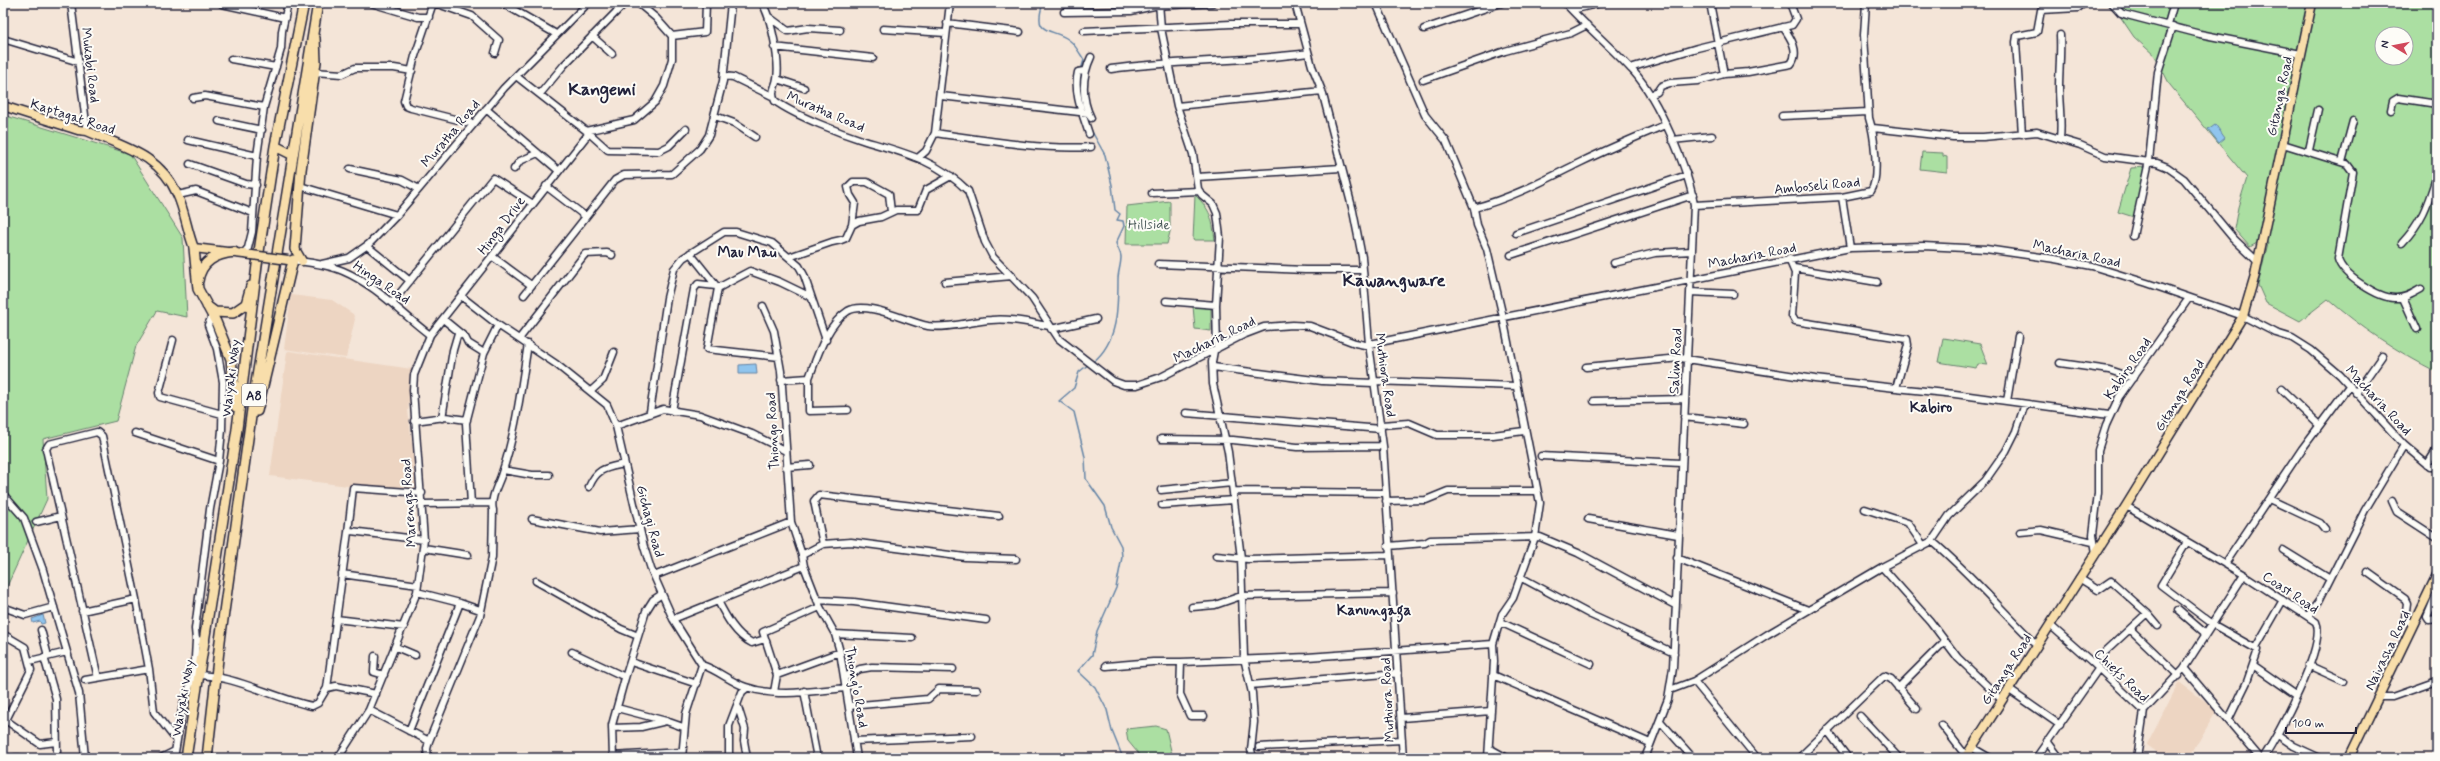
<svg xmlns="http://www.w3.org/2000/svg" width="2440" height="761" font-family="Mynerve,sans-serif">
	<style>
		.built { fill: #edd5c2 }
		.green { fill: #abdfa2; stroke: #66806e; fill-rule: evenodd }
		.water { fill: #90c5ee; stroke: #6484a6 }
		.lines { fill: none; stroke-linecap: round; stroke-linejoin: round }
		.stream { stroke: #6484a6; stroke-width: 1.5 }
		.minor-casing { stroke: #22223b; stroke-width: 9 }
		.major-casing { stroke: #22223b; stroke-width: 11 }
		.highway-casing { stroke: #22223b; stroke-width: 12 }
		.minor { stroke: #fdfcf7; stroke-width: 6 }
		.major { stroke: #f8deab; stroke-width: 8 }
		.highway { stroke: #f8deab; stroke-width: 9 }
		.major-bridge-casing { stroke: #22223b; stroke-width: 11; stroke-linecap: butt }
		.major-bridge { stroke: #f8deab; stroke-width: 8 }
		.labels { text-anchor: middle; stroke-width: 4; stroke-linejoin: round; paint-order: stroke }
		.shield { fill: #fdfcf7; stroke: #646373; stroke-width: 1 }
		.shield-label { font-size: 13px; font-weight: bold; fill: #22223b }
		.street-label { font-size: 14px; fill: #22223b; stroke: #fdfcf7 }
		.park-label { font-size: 14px; fill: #4b5b5a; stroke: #fdfcf7 }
		.neighbourhood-label { font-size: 15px; font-weight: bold; fill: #22223b; stroke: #fdfcf7 }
		.district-label { font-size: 18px; font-weight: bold; fill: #22223b; stroke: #fdfcf7 }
	</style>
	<rect width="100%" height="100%" fill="#f4e5d8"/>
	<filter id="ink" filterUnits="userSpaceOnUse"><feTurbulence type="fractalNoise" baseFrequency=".025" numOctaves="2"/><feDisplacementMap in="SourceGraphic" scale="8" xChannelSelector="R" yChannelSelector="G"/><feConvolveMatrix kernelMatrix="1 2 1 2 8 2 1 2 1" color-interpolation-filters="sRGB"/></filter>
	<g filter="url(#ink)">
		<!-- built -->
		<path class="built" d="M291 295 332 300 353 314 355 319 346 358 284 349Z
			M289 351 412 369 408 411 418 495 270 476 287 352Z
			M2179 682 2217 710 2189 758H2165L2147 745Z"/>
		<!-- green -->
		<path class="green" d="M2111 3H2437V372C2399 353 2360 327 2328 299L2300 321 2266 303 2258 285 2268 243H2257L2250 247 2234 229 2238 207 2247 178 2170 85 2155 56 2134 37ZM2382 34H2406V58H2382Z
			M3 115 130 154 183 238 187 317 157 311 136 346 116 421 43 439 47 499 3 595Z
			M1922 152 1943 153V156L1947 157V172L1920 169Z
			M2148 167 2140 219 2118 212 2131 168Z
			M1195 195C1211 210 1212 218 1215 240H1193Z
			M1170 201V232L1167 244H1126L1127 206Z
			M1193 306H1211V331L1195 329Z
			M1943 338 1980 344 1988 365 1978 364 1976 368 1938 362Z
			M1156 726 1166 729 1172 755 1168 758H1142L1128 741 1126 729Z"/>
		<!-- water -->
		<path class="water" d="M2215 124 2225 138 2219 143 2208 129Z
			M756 364 757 374H739V365Z
			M43 615 45 623 41 624 40 621 33 623 32 619Z"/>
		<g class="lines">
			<!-- stream -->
			<path class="stream" d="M1043 3C1032 37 1052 27 1069 40 1075 44 1080 54 1084 60L1081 70
				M1080 79 1081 93
				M1090 128 1105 155 1112 185 1115 210 1120 214 1117 220 1123 221 1124 226 1116 243C1117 247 1121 253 1121 257 1121 265 1118 272 1118 279 1118 308 1118 342 1093 362
				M1089 364 1079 372 1074 388 1059 401 1074 412 1085 457 1086 479 1105 506 1111 527 1121 546 1122 557 1116 588 1097 631 1092 655 1078 671 1095 687 1107 710 1112 731 1123 758"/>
			<!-- minor casing -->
			<g class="minor-casing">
				<path id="minor" d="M71 3 87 131
					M371 3 418 17H429
					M433 3 415 56 404 101 406 106 411 108 474 124
					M435 3 472 16 499 40 495 53
					M502 3 556 34
					M762 3C771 17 780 61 777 78 776 87 770 92 775 101 796 116 840 133 865 141 905 153 938 161 968 191L985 242 993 257 1032 298 1059 339 1113 381 1124 385H1137L1161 377 1243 335 1264 327 1293 325 1310 326 1355 343 1365 345 1850 248 1923 246 1986 249 2055 259 2092 266 2147 283 2243 316 2276 333 2292 338 2311 350 2340 375 2404 445 2430 467H2437
					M1159 3 1161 28 1177 106 1193 154 1198 189 1202 195 1213 204 1217 213 1220 237 1216 305 1217 349
					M1295 3 1312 66 1322 91 1353 211 1362 257 1369 344 1383 446 1403 758
					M1376 3 1425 115 1446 141 1474 208C1512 198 1545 180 1581 162 1608 149 1636 137 1665 125
					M1565 3C1587 27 1612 48 1634 72 1658 99 1689 170 1694 205L1673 668 1668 699 1645 758
					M1710 3 1724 74
					M2112 3 2121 13 2127 15 2200 34 2301 54
					M222 4 285 18
					M1572 10 1601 3
					M1064 12 1131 11 1154 6 1212 3
					M769 17 788 31 808 28 840 30
					M947 23 1020 32
					M2168 24 2174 3
					M883 29 946 33
					M1424 29 1501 3
					M1084 31 1231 24H1300
					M592 36 612 54
					M672 36 705 32 706 3
					M3 39 79 62
					M774 47 873 58
					M231 59 276 67
					M1630 68 1697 48 1792 25 1796 19 1790 3
					M1111 69C1176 60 1243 62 1308 53
					M1084 71 1078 72C1073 92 1083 115 1089 134
					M314 72 342 74 355 68H394L412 71
					M724 76 733 77 772 96
					M777 79 804 88
					M1423 80 1505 51 1571 33 1587 25
					M540 94 564 65 625 3
					M1650 95 1657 92 1661 86 1670 83 1698 81 1724 74 1748 72 1791 64C1800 52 1791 38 1783 27
					M941 96 1088 113
					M193 98 205 96 264 107
					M1177 106 1322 91
					M486 109 559 171
					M2391 110 2393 101 2398 98 2437 104
					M715 116 734 123 755 137
					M1782 116 1868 112
					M1091 118C1081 98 1082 76 1091 57
					M219 121 262 130
					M1873 128 1953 137H1983L2037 132 2080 145 2105 156 2157 163 2167 167 2184 179 2233 238 2258 262
					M586 131 634 120 655 102 664 86 672 59V36L656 18 638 3
					M589 133 608 150 659 151 669 146 686 129
					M935 133C984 140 1041 150 1091 147
					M2022 134 2016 42 2017 36 2037 32 2041 10 2078 8 2084 3
					M2060 138C2062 121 2059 105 2059 88 2059 71 2061 53 2060 35
					M188 140 257 156
					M1672 140 1712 136
					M2283 144 2347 164 2353 172 2338 259C2342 275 2378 298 2395 298 2405 299 2413 293 2421 289
					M2309 150 2318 110
					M919 157 926 151 935 133 950 3
					M2342 162 2353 121
					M190 164 246 184 256 185
					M350 169 402 180 419 189
					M514 169 520 161 538 153
					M1197 177 1341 168
					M300 186 397 215
					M546 186 585 216
					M1152 193 1199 191
					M178 195 196 191 253 213
					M1842 197 1850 248
					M1694 205 1842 197 1871 191C1880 178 1874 133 1869 118L1864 35 1866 3
					M1474 208 1477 225 1487 249 1503 317 1540 503 1535 537 1513 598 1502 614 1493 644 1494 661 1488 758
					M852 225 855 203 850 195 848 187 853 182H867L889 194 891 212
					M1516 233 1687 175
					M2133 236 2149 161 2158 72 2173 26
					M2402 243C2423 221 2428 203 2437 175
					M367 246 410 281
					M690 253 718 288 750 271 780 282 811 297
					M243 254 248 248 252 232 257 156 264 107 281 49 282 31 288 3
					M1511 255 1693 195
					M493 257 531 285
					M789 257 832 242 841 240 846 238 852 225 859 221 881 217 896 210H918L926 190 951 176
					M1789 259 1795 273 1792 316 1795 321 1907 339 1908 345 1896 388 1955 394 2109 415
					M298 261C314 263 329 265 343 271 376 285 402 314 430 335
					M1614 263 1655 253 1692 251
					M322 264 349 258 369 244 397 215 504 88 588 3
					M1158 264 1305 270H1363
					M1794 268 1877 282
					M945 282 1012 276
					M718 288 707 349 779 357
					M1690 292 1733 294
					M524 295 615 180 624 175 672 174 700 149 709 135 723 81 731 3
					M461 296 498 325 556 364 607 405 616 426 644 547 651 569 673 619 702 665C718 670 730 682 746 687 778 698 813 691 846 688
					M2403 298 2417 329
					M1166 301 1216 305
					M392 303 493 178 533 204
					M763 306 774 331 781 371 791 522 802 555 804 566 820 607 835 634 840 652 857 758
					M443 319 465 337 468 343 484 353
					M1051 329 1096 319
					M519 339 585 254 607 253 612 255
					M173 340 159 393 160 397 222 414
					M1214 351 1212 362 1213 384 1228 452 1241 558 1244 658 1252 693 1254 722 1251 750 1253 758
					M2060 363 2109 370 2133 378
					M1213 367 1322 381 1374 383
					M1586 367 1680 358 1815 379 1896 388
					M809 378V411L848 410
					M781 380 809 378C817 357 827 324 848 311 867 300 907 322 928 326 948 329 971 321 991 320 1011 318 1030 323 1049 326
					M1373 381 1516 386
					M2281 389 2319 425
					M591 391 603 380 614 352
					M2356 393 2382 356
					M1594 401 1685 399
					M2007 401 2018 336
					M672 411 694 289 698 284 716 286
					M650 412 667 298 674 269 683 258 724 232H736L772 243 799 266 804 275 826 340
					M1186 413 1381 429
					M1684 417 1744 424
					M442 418 453 350 458 333
					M414 421 445 417 467 420
					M1381 425 1409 423 1437 435H1493L1524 431
					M616 426 663 409 700 415 752 434 786 451
					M135 433 219 461
					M1161 439 1233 440 1297 447 1383 446
					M1541 456 1681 463
					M2427 465 2437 449
					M786 467 810 465
					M503 470 532 475H549
					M589 487C597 468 606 468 624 464
					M1161 490 1232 483
					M1233 491 1386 493
					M3 494 24 518 43 570 79 693 85 758
					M2269 499 2320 523 2325 529
					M1386 501 1426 500 1448 491H1536
					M2392 501 2397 512 2437 538
					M423 504 491 503
					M471 504 466 423 484 353 498 325
					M1162 505 1234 500
					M2126 506 2244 575 2316 622C2327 645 2278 736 2263 758
					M1865 509 1908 523 1923 545
					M999 516 819 495 814 501 823 544 851 542 965 557 1016 559
					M532 519 600 532 640 529
					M1588 519 1678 535
					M36 522 61 516
					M348 532 353 488 422 493
					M2020 532 2041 530 2093 542
					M1932 541C1969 572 2002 611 2037 645
					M2187 542 2161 585 2214 625 2258 650 2247 682 2229 719
					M1388 546 1425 543 1430 540 1540 537 1578 553 1675 605
					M424 548 468 555
					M2283 550 2330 579
					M2096 553 2093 535 2098 493V450L2106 425 2119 397 2189 298
					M802 555 823 544
					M1216 556 1248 559 1389 555
					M1677 558 1808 610
					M2225 564 2302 449 2349 386
					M1882 567 1932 541 1949 516 1985 481 2006 451 2016 431 2025 404
					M2367 572 2405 599 2407 603 2405 618 2413 625
					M342 574 418 585
					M654 576 791 522
					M1520 577 1591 615 1674 653
					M2079 578 2098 590 2111 581 2147 613 2093 663
					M536 581 621 629 638 636
					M2437 593 2427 617 2429 620 2437 619
					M817 600 854 602 986 620
					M718 601C726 617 736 635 752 643L765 639
					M460 603 480 610
					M3 607 25 615 54 607
					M1192 607 1215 605 1241 596 1393 593
					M2178 610 2206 634
					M82 611 136 599
					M2147 613 2158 626
					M2308 616 2319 601 2365 510 2404 445
					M336 619 404 627
					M673 619 804 566
					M1500 622 1591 664
					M2050 625 2093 663 2144 711 2137 758
					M2130 629 2179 676
					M41 630 47 652
					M3 634 25 647 31 670 6 720
					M835 634 912 638
					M206 641 196 640 195 629 210 509 219 461 222 430 223 382 217 349 208 325 212 316
					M396 647 415 655
					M2256 647 2283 600
					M572 652 625 677
					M375 656 374 672 384 675
					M44 657 56 699 57 752
					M30 661 67 652
					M631 662 697 684
					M2253 665 2296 695
					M2308 665 2343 681
					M1106 666 1153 662H1181
					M2184 668 2244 575
					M194 675 196 640
					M777 675 840 652
					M1493 675 1650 743
					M845 677 860 669 872 667 953 669
					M98 678 46 449 49 444 97 432 102 436 136 599 149 669 154 712 176 740
					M85 680 149 669
					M1694 681 1757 758
					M1250 685 1398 673
					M327 688 348 532 351 531 424 540
					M1898 688 1945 641
					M2008 689 2060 725
					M1670 690 1694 681 1768 634 1882 567 1930 621 1958 658 2001 699
					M804 691 817 758
					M774 692 777 675 763 632 820 607
					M2379 697H2392L2437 681
					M849 706 928 699 939 689 977 690
					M738 707 745 729 744 741 747 758
					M617 708 666 721
					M369 710 429 741 427 749 428 758
					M2144 711 2184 668 2260 758
					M1204 716H1190L1180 694 1181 662 1307 657 1493 644
					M1860 716 1899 758
					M1401 718 1491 711
					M4 719 40 744 56 742
					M1660 721 1693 758
					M1942 725 1966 756
					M612 728 641 727 666 721 683 727
					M1827 730 1848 758
					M409 731 460 603 417 592
					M2278 735 2294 746 2320 758
					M429 741 480 616 492 557 493 510C490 499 497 487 501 476 516 433 521 388 528 344
					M854 741 972 736
					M2047 741 2060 758
					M1259 747 1402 740
					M1971 747 1990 758
					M1489 748 1507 758
					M612 756 682 752
					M15 758H19
					M161 758 175 751
					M174 758 183 704 194 675C236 675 272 698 312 706L318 703 327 688 336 686 376 694
					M338 758 369 710 417 592 424 540 413 390 414 375 430 335 589 133 516 76
					M613 758 612 725 625 678 646 611 653 600 662 594
					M682 758 686 714 702 665
					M729 758V726L742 692 747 688
					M1799 758 1884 676 1891 679 1917 709
					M2036 758 2099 668"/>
			</g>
			<!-- major casing -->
			<g class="major-casing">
				<path id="major" d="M3 106 78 130 87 131C124 147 160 155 177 194 185 211 187 231 194 248L252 255
					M295 249 302 261
					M1965 758 2126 506 2243 316 2255 275 2312 3
					M2349 758 2437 575"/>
			</g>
			<!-- highway casing -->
			<g class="highway-casing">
				<path id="highway" d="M275 146 293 155
					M194 248 198 289 216 322 231 359 236 407
					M295 249 301 170 316 62 315 38
					M198 281C201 261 216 254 234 252
					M207 306 215 312 233 313 246 304 251 286
					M257 411 293 260
					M186 758 237 429 257 265 275 146 304 3
					M207 758 220 641 254 395 318 3"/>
			</g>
			<!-- minor -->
			<use href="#minor" class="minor"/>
			<!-- major -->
			<use href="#major" class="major"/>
			<!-- highway -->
			<use href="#highway" class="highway"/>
			<!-- major-bridge casing -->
			<g class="major-bridge-casing">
				<path id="major-bridge" d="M252 255 288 260"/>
			</g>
			<!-- major-bridge -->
			<use href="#major-bridge" class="major-bridge"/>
		</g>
	</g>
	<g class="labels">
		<!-- shield labels -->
		<rect class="shield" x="242" y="384" width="24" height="22" rx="3"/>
		<g class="shield-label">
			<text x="254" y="400">A8</text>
		</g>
		<!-- street labels -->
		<g class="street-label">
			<text transform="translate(91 65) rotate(83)" y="5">Mukabi Road</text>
			<text transform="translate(2279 96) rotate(-78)" y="5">Gitanga Road</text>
			<text transform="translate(826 111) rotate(23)" y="5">Muratha Road</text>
			<text transform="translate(73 116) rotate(18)" y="5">Kaptagat Road</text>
			<text transform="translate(450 133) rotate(-50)" y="5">Muratha Road</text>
			<text transform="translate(1817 185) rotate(-5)" y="5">Amboseli Road</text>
			<text transform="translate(501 225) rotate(-53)" y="5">Hinga Drive</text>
			<text transform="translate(2077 253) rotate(12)" y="5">Macharia Road</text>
			<text transform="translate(1752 255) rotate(-11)" y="5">Macharia Road</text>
			<text transform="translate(382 282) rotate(34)" y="5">Hinga Road</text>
			<text transform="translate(1214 339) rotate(-26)" y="5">Macharia Road</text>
			<text transform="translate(1675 361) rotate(-87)" y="5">Salim Road</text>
			<text transform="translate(2127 368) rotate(-55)" y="5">Kabiro Road</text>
			<text transform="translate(1386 375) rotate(82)" y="5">Muthiora Road</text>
			<text transform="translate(230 378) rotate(-83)" y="5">Waiyaki Way</text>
			<text transform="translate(2179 395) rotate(-58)" y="5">Gitanga Road</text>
			<text transform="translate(2379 400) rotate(47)" y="5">Macharia Road</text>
			<text transform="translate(772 431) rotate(-93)" y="5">Thiongo Road</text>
			<text transform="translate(408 503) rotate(-94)" y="5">Marenga Road</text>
			<text transform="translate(651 521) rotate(75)" y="5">Gichagi Road</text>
			<text transform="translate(2291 592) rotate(34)" y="5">Coast Road</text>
			<text transform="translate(2387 650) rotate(-64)" y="5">Naivasha Road</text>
			<text transform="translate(2006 669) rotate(-57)" y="5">Gitanga Road</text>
			<text transform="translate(2122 675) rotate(44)" y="5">Chiefs Road</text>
			<text transform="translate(857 687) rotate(80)" y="5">Thiong'o Road</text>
			<text transform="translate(182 698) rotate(-80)" y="5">Waiyaki Way</text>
			<text transform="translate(1387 700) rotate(-93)" y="5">Muthiora Road</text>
		</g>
		<!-- park labels -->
		<g class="park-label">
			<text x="1149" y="229">Hillside</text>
		</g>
		<!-- neighbourhood labels -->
		<g class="neighbourhood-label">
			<text x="747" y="257">Mau Mau</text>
			<text x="1931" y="412">Kabiro</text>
			<text x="1374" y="615">Kanungaga</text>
		</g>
		<!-- district labels -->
		<g class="district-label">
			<text x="602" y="95">Kangemi</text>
			<text x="1394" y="286">Kawangware</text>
		</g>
	</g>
	<!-- margin -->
	<rect width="2440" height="761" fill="none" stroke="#fdfcf7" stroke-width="16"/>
	<rect x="8" y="8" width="2424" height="745" fill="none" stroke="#22223b" stroke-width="1.5" filter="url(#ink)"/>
	<!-- north arrow -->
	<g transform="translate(2394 46) rotate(280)"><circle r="19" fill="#fdfcf7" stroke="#a5a5ac"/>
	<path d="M0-3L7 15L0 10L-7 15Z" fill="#d1495b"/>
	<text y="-6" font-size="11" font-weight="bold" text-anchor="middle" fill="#22223b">N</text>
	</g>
	<!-- scale -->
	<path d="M2286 727v6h70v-6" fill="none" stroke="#22223b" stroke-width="2"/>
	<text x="2292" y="727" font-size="12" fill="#22223b" stroke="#fdfcf7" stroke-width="3" paint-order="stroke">100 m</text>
</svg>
